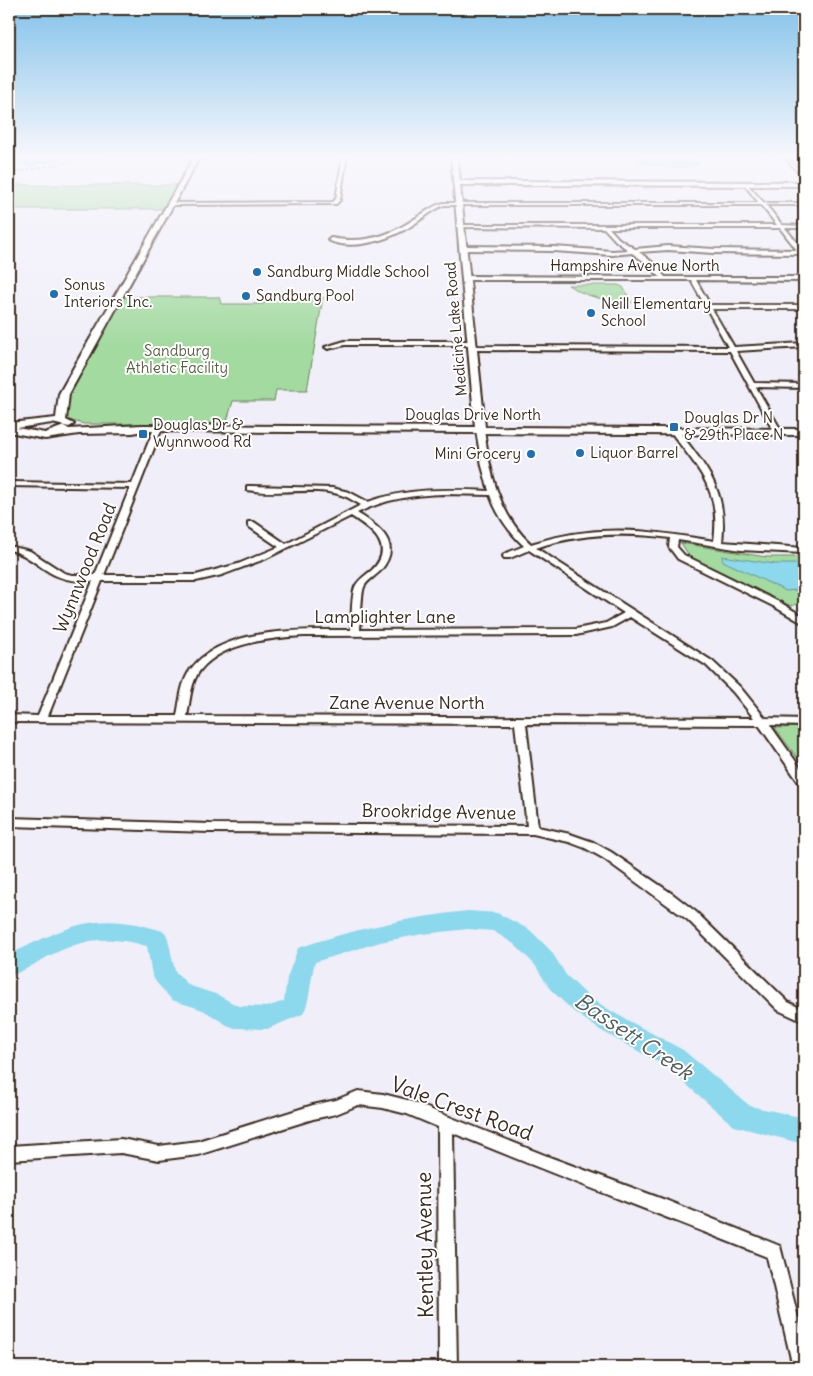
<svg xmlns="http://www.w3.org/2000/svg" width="813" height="1376" font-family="Delius,sans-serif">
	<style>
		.green { fill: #a2da9f; stroke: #6e825e }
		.water { fill: #8cd8ec; stroke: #6c929a }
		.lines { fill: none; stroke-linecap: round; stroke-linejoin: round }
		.river { fill: #8cd8ec; fill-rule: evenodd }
		.street-casing { stroke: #3b2a1e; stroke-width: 4 }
		.secondary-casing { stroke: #3b2a1e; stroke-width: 4 }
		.street { fill: #fff; fill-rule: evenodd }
		.secondary { fill: #fff; fill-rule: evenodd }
		.rail { stroke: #3b2a1e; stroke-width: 1; stroke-dasharray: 4 2; stroke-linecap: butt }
		.poi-dot { fill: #1f6fb2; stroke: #fff; stroke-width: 2 }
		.labels { text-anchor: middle; stroke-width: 4; stroke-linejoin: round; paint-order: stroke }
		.far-street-label { font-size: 15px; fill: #3b2a1e; stroke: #fff }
		.far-poi-label { font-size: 15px; fill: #3b2a1e; stroke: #fff; text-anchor: start }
		.far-park-label { font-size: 15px; fill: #5a5f45; stroke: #fff }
		.street-label { font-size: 18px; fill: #3b2a1e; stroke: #fff }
		.near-street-label { font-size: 21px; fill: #3b2a1e; stroke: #fff }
		.near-water-label { font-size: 22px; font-style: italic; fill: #535e5c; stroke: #fff }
	</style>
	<rect width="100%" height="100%" fill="#f0eef8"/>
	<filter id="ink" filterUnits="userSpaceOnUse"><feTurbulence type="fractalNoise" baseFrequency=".02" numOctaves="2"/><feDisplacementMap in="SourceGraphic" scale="10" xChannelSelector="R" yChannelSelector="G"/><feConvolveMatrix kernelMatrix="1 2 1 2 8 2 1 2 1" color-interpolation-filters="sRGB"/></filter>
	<g filter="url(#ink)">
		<!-- green -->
		<path class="green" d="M9 185H177L162 209H9Z
			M568 285H618L623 287 632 303C609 301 587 298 568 285Z
			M124 297H219L221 304H264L266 297H323L307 390H276L274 401H233L226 424H84L65 419 67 400Z
			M681 543 766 557H804V602L791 606 690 557Z
			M804 727V767L775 728Z"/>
		<!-- water -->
		<path class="water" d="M9 155H80L30 166 9 161Z
			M677 156 700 164C679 171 659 167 637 161L655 157Z
			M722 556 775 564H804V589L786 591 723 561Z"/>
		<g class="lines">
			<!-- river -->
			<path class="river" d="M468 911 497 913 530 930 551 951 566 975 589 997 616 1014 683 1050 750 1106 804 1118V1144L734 1126 665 1066 600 1030 573 1011 550 989 535 965 514 944 493 931 468 929 423 934 380 942 315 962C310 979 311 999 303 1014L267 1029 235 1028 227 1025 203 1010 172 1000 156 982 152 975 147 946C108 935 83 938 47 957 35 964 22 972 9 976V955C68 926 98 909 165 932L168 939 175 971 188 985 218 995 238 1006 267 1007 284 1001 287 978 298 948C354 929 410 917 468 911Z"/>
			<!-- street casing -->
			<g class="street-casing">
				<path id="street" d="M343 155H347L340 200 336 204 171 205 169 204 171 203 333 202 336 199Z
					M786 159H788L804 175V178Z
					M746 183 764 203H804V205H766L782 225 804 226V228H785L804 251V257L800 254 714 253 668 250 639 252 652 262 665 277H804V281L696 280 710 305H804V309H712L734 347 804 343V347L736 351 754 383 804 384V388L756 387 782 432 778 434 774 432 730 351 473 350 470 348 473 346 728 347 691 280H466L463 278 466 276 660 277 648 264 632 253 612 255 554 251 464 250 461 248 464 246 554 247 612 251 628 250 616 241 604 228 460 227 462 225H777L761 205H444C430 211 418 223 404 230 384 241 350 251 328 240L331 238C361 244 388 237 413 220 423 214 432 206 444 203H759L744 184ZM609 228H780L797 250 714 249 668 246 635 249 619 239Z
					M345 341H473L476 343 473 345H345L328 349 325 347Z
					M155 426 162 428 104 575H196L238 564 279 547 248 526V522H254L286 544 361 505C355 502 350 498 344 496 313 485 279 496 247 490V486H250L332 488 349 492 368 502C407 488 447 489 489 491L482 466 476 430 480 428 484 430C490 472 498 514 531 544 595 523 650 530 714 541 721 490 699 470 671 432L678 430C707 469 728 490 722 542L804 548V553L741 550 678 540 677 547 684 555 781 603 804 617V624L775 607 678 559 669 547 670 538C624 532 580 533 536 548L712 661 740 687 765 718 804 719V726L770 725 804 773V785L800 784 759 725 526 724 538 827 570 834 593 842 611 852 674 895 696 912 788 1002 804 1010V1022L778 1010 688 920 603 858 585 848 569 842 533 834 210 832 9 826V818L210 824 527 826 515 724 9 722V715L38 716 93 581C80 581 69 581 57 576 40 569 29 554 9 550V546L30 551 64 573 72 575H95L130 488 9 486V482L132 484ZM444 494 490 495C497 515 509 532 524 546L504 554 503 556 504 558H510L529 550 624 613 606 623 576 629 360 630C361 620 361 594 364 587 367 580 376 576 381 570 403 544 380 527 357 513 385 499 413 495 444 494ZM351 516C371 529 396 546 372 570 366 575 358 580 355 587 351 597 352 619 351 630 303 630 224 626 191 669 181 682 180 700 177 716H48L102 581H196L222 575 265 559ZM630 617 706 665 733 692 754 718 187 716C190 703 190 687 197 675 216 643 270 638 303 636L576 635 612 627Z
					M358 1091 383 1094 407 1100 552 1158 668 1201 780 1246 804 1341V1367H793L767 1257C663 1215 557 1176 453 1133L457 1367H439L438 1127 407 1114 383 1108 358 1105 336 1114 313 1119 198 1155 159 1160 121 1153 9 1160V1146L121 1139 159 1146 198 1141 313 1105 336 1100Z"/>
			</g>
			<!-- secondary casing -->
			<g class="secondary-casing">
				<path id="secondary" d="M199 155H207L198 160 69 394 66 420 74 424 69 427 52 423 17 428 45 433 64 426 69 429 142 425 475 427 451 155H457L460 181 804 182V186L460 185 485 427 804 429V435L142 431 133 433 79 434 45 439 9 432V423L56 418 59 394 74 367 193 159Z"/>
			</g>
			<!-- street -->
			<use href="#street" class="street"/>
			<!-- secondary -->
			<use href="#secondary" class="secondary"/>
			<!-- rail -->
			<path class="rail" d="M9 174 103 155"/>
		</g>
	</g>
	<!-- sky -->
	<linearGradient id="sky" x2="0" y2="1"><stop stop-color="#83c2ea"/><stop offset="0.45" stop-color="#f8f7fc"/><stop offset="1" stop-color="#f8f7fc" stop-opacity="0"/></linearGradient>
	<rect width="813" height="348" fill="url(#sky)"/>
	<!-- markers -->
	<g class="poi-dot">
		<circle cx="257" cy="272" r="5"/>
		<circle cx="54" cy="294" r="5"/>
		<circle cx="246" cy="296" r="5"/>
		<circle cx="591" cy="313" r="5"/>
		<rect x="669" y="422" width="10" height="10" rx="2.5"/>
		<rect x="138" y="429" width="10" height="10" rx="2.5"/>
		<circle cx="580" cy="453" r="5"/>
		<circle cx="531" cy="454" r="5"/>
	</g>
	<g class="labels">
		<!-- far-street labels -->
		<g class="far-street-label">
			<text x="635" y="271">Hampshire Avenue North</text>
			<text transform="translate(456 329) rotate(-95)" y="5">Medicine Lake Road</text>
			<text x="473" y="420">Douglas Drive North</text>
		</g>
		<!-- far-poi labels -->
		<g class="far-poi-label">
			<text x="267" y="277">Sandburg Middle School</text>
			<text x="64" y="290">Sonus<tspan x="64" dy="17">Interiors Inc.</tspan></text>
			<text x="256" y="301">Sandburg Pool</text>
			<text x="601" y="309">Neill Elementary<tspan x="601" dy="17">School</tspan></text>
			<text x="684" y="423">Douglas Dr N<tspan x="684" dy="17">&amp; 29th Place N</tspan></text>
			<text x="153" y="430">Douglas Dr &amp;<tspan x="153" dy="17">Wynnwood Rd</tspan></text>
			<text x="590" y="458">Liquor Barrel</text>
			<text x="521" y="459" text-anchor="end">Mini Grocery</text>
		</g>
		<!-- far-park labels -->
		<g class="far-park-label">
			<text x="177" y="356">Sandburg<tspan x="177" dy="17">Athletic Facility</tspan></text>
		</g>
		<!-- street labels -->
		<g class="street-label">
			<text transform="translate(85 568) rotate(-68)" y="6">Wynnwood Road</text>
			<text x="385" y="623">Lamplighter Lane</text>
			<text x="407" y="709">Zane Avenue North</text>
			<text transform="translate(439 812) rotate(1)" y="6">Brookridge Avenue</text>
		</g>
		<!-- near-street labels -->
		<g class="near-street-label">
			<text transform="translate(462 1109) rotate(20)" y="7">Vale Crest Road</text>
			<text transform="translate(425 1245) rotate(-91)" y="7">Kentley Avenue</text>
		</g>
		<!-- near-water labels -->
		<g class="near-water-label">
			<text transform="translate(634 1036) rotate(34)" y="8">Bassett Creek</text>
		</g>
	</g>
	<!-- margin -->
	<rect width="813" height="1376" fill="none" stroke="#fff" stroke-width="30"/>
	<rect x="15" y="15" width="783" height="1346" fill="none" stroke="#3b2a1e" stroke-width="2" filter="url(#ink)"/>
</svg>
